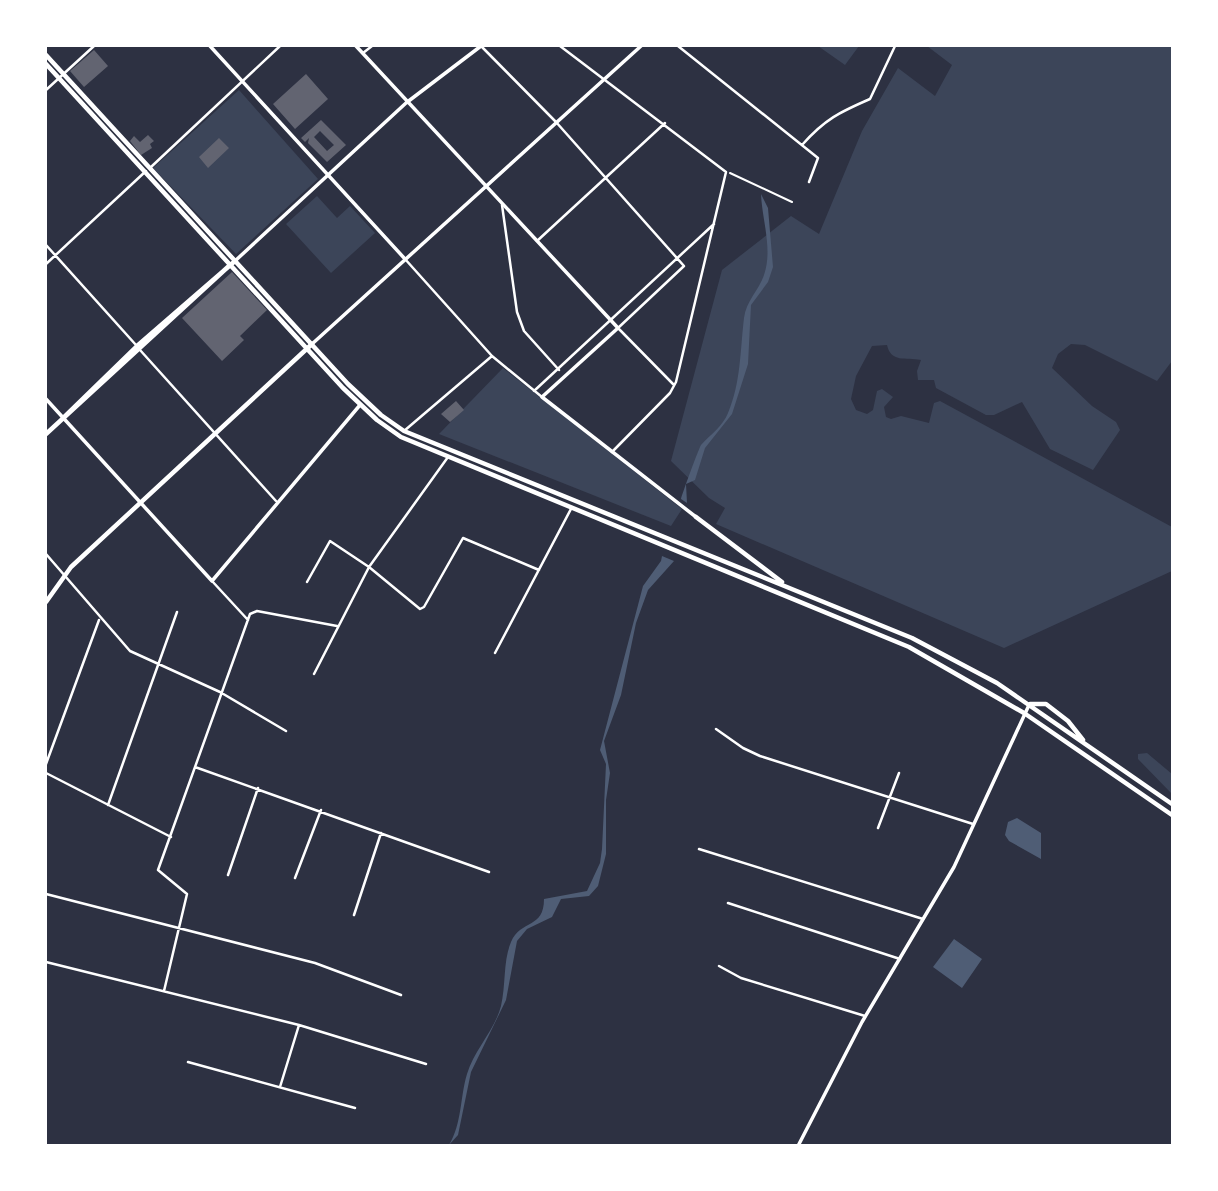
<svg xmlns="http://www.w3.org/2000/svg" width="1218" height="1191" font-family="Barlow,sans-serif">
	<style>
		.green { fill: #3c4559 }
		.water { fill: #4f5d75 }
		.building { fill: #626471; fill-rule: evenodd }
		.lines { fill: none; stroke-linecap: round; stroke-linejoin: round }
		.path { stroke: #fff; stroke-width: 2 }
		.minor { stroke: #fff; stroke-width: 2.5 }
		.tertiary { stroke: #fff; stroke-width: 3.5 }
		.secondary { stroke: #fff; stroke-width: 3.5 }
		.primary { stroke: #fff; stroke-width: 4.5 }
		.trunk { stroke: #fff; stroke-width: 4.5 }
	</style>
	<rect width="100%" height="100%" fill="#2d3142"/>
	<!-- green -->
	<path class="green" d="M818 46H859L845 65Z
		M927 46H1172V361L1157 381 1085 345 1071 344 1058 354 1052 368 1092 406 1116 422 1120 430 1093 470 1050 449 1022 402 994 415H986L936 388 934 380H918L917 371 921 360C905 357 891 363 887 345L872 346 856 376 851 399 856 410 867 414 873 410 877 391 882 389 893 397 884 407 886 417 891 419 901 416 929 423 934 403 940 401 1172 527V571L1004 648 716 524 725 508 709 498 671 461 722 270 791 216 819 234 862 131 898 68 935 96 952 65Z
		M239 90 318 179 236 254 153 168Z
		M317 196 337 218 350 206 375 233 331 273 286 224Z
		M503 368 682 509 671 526 439 434Z
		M1147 753 1172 774V794L1138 759V754Z"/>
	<!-- water -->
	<path class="water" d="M761 194 768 208 773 267 768 282 751 305 748 364 732 414 705 448 695 480 686 484 687 503 681 499C682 494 699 448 701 445 710 435 723 426 728 413 741 382 740 351 744 318 746 301 759 290 764 275 773 249 762 220 761 194Z
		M662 556 674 561 648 590 636 623 621 695 604 741 610 773 606 800V854L598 886 589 896 561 899 552 917 527 929 517 941 506 1000 471 1072 458 1135 449 1145C462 1124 460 1097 467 1074 474 1050 495 1030 501 1006 506 985 503 961 511 942 521 919 544 929 544 899L587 891 600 863 602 849 606 764 600 750 643 586 661 561Z
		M1017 818 1041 833V859L1009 841 1005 835 1008 822Z
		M954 939 982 959 962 988 933 967Z"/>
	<!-- building -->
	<path class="building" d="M94 50 108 66 84 87 70 71Z
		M306 74 328 99 295 129 273 104Z
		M321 120 346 145 327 162 308 143 309 138 305 142 301 138ZM320 131 334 145 327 151 314 137Z
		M148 135 154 141 150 144 152 148 141 155 130 141 134 136 140 142Z
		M219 138 229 148 208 168 199 157Z
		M232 272 267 310 240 336 244 340 222 361 182 318Z
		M456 401 464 410 450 422 441 414Z"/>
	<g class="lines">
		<!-- path -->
		<path class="path" d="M730 173 792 202"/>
		<!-- minor -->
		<path class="minor" d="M481 46 556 122 684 266 618 328 673 384
			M560 46 726 172 676 382 670 393 612 452
			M678 46 818 158 809 182
			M363 53 372 46
			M46 90 94 46
			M802 145C825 119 840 112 870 99L895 46
			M151 167 280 46
			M502 205 517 312 524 331 559 370
			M537 241 665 123
			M46 245 136 345
			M405 259 492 356 542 397
			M46 264 146 171
			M140 350 276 501
			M534 391 714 224
			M404 431 492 356
			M46 554 130 651 220 692 286 731
			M212 581 248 620
			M307 582 330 541 369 567 420 609 424 607 463 538 539 570
			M495 653 572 507
			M314 674 369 567 448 457
			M716 729 743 748 760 756 973 824
			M46 764 99 620
			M195 767 489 872
			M46 773 171 837
			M108 805 177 612
			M878 828 899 773
			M699 849 923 919
			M228 875 258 788
			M295 878 321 810
			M46 894 315 963 401 995
			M728 903 900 959
			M354 915 381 833
			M46 962 299 1025 426 1064
			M719 966 741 978 865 1016
			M164 991 187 894 158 870 250 614 257 611 337 626
			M188 1062 355 1108
			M280 1087 299 1025"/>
		<!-- tertiary -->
		<path class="tertiary" d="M210 46 405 259
			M356 46 618 328 542 397 696 517
			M46 399 212 581 360 405"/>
		<!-- secondary -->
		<path class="secondary" d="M235 261 406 103 481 46
			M312 344 641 46
			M798 1146 862 1022 954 867 1029 705"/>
		<!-- primary -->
		<path class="primary" d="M63 418 137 346 235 261
			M46 434 230 265
			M46 602 71 567 312 344"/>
		<!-- trunk -->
		<path class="trunk" d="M46 55 348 384 381 415 404 431 912 638 997 683 1172 804
			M46 64 343 388 377 420 401 437 909 647 1024 713 1172 815
			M696 517 782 582
			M1030 704H1046L1068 721 1083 740"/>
	</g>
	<!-- border -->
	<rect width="1218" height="1191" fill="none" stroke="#ffffff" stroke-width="94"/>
</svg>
